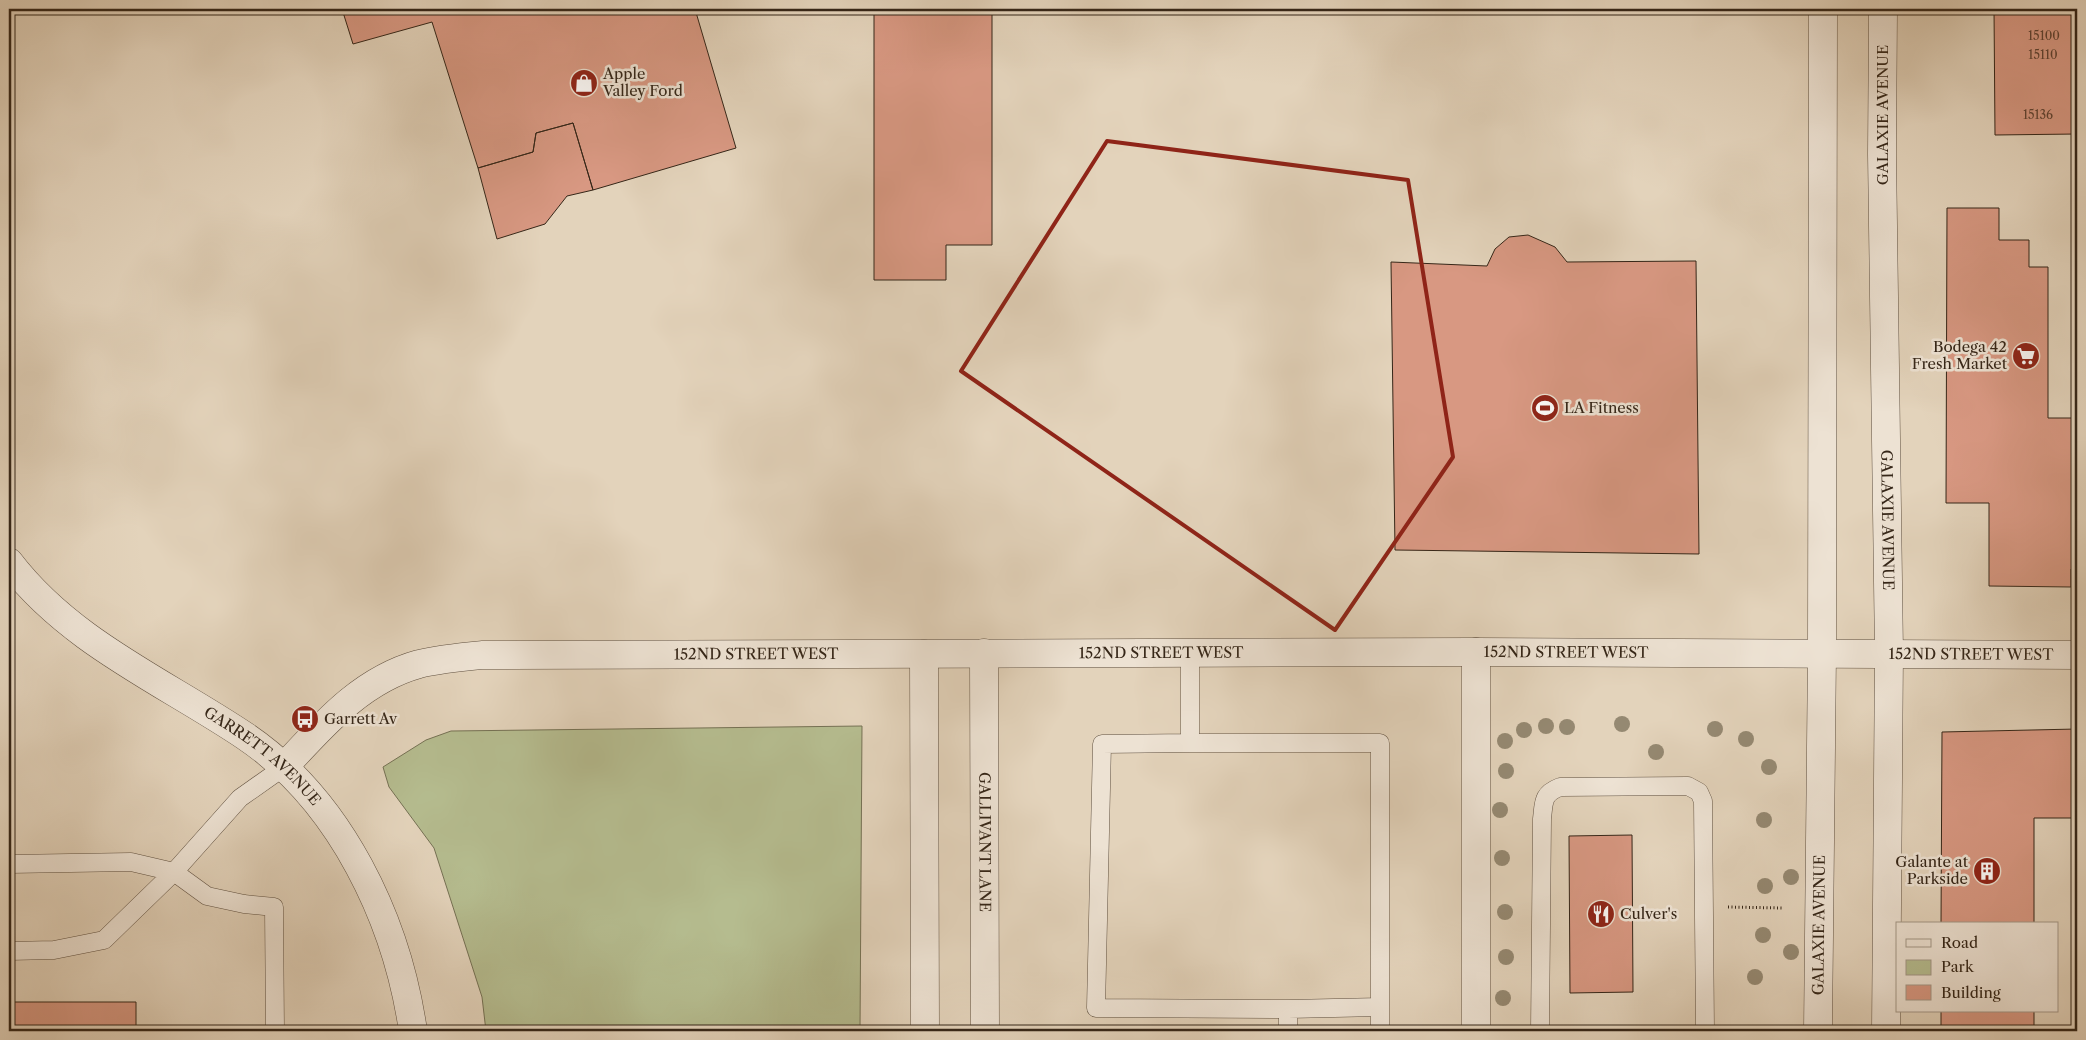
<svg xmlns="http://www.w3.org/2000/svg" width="2086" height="1040" font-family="'Libre Caslon Text',serif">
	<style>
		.green { fill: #b5bc8f; stroke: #757154 }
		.building { fill: #d89882; stroke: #352618 }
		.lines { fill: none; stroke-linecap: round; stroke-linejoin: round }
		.service-casing { stroke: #605141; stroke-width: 19 }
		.minor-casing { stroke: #605141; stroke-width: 29 }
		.tertiary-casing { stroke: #605141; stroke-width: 29 }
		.path { stroke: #352618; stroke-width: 3; stroke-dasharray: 1 2.5; stroke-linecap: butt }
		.service { stroke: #ede2d3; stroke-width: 18 }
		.minor { stroke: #ede2d3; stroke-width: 28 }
		.tertiary { stroke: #ede2d3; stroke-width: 28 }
		.tree { fill: #958972 }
		.marked { fill: none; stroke: #8f2418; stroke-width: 4; stroke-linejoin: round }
		.labels { text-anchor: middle; stroke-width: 5; stroke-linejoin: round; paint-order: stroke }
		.number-label { font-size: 12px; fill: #5e4232 }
		.poi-label { font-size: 15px; fill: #352618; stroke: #ede2d3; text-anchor: start }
		.street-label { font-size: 15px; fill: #352618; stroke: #ede2d3 }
	</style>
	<rect width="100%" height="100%" fill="#e3d3bb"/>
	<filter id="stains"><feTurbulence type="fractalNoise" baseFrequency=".004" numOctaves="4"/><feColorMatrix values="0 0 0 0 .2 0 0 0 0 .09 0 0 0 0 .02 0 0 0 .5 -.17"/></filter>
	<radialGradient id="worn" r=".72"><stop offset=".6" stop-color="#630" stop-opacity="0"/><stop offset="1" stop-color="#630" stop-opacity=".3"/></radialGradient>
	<!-- green -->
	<path class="green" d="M862 726 860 1031H486L482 997 434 848 389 787 383 767 426 740 451 731Z"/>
	<!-- building -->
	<path class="building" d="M342 9H695L736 148 593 190 573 123 536 133 533 152 478 168 432 22 353 44Z
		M874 9H992V245H946V280H874Z
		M1994 9H2077V134L1995 135Z
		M573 123 593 190 567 196 545 224 497 239 478 168 533 152 536 133Z
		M1947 208H1999V240H2029V267H2048V418H2077V569H2071V587L1989 586V503H1946Z
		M1528 235 1555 247 1567 262 1696 261 1699 554 1395 550 1391 262 1487 266 1495 249 1509 237Z
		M2077 729V818H2034V924H1941L1942 732Z
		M1632 835 1633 992 1570 993 1569 836Z
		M9 1002H136V1031H9Z
		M1941 1011H2034V1031H1941Z"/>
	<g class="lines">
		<!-- service casing -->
		<g class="service-casing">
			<path id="service" d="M1190 653V743L1102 744 1096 1008 1288 1009V1031
				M1190 743H1380V1031
				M9 864 131 862 174 872 207 896 244 904 274 907 275 1031
				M9 951 54 950 104 940 174 872 240 798 284 767
				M1288 1009 1380 1007
				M1540 1031 1542 819C1544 802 1542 794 1560 787L1688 786 1699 792 1703 801 1705 1031"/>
		</g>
		<!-- minor casing -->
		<g class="minor-casing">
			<g id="minor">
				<path d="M1476 652V1031"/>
				<path id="s1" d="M984 653 985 1031"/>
				<path d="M924 654 925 1031"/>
				<path id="s2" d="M284 767C323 725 361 680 419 664 440 659 462 657 483 655L1476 652 2077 655"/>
			</g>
		</g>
		<!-- tertiary casing -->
		<g class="tertiary-casing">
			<g id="tertiary">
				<path id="s3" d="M1883 9 1882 154 1889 653 1886 1031"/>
				<path id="s4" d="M9 562C70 642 163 681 245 736 341 801 397 920 413 1031"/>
				<path id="s5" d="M1818 1031 1822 653 1823 9"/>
			</g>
		</g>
		<!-- path -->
		<path class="path" d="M1728 907 1783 908
			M1645 911 1679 913"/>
		<!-- service -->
		<use href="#service" class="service"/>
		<!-- minor -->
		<use href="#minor" class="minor"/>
		<!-- tertiary -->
		<use href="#tertiary" class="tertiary"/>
	</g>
	<!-- trees -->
	<g class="tree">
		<circle cx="1622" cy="724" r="8"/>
		<circle cx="1546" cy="726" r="8"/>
		<circle cx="1567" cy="727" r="8"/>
		<circle cx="1715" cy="729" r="8"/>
		<circle cx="1524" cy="730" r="8"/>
		<circle cx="1746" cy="739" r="8"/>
		<circle cx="1505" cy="741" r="8"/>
		<circle cx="1656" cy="752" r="8"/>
		<circle cx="1769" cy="767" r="8"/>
		<circle cx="1506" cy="771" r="8"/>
		<circle cx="1500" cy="810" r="8"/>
		<circle cx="1764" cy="820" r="8"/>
		<circle cx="1502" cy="858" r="8"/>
		<circle cx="1791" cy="877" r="8"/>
		<circle cx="1765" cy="886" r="8"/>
		<circle cx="1505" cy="912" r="8"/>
		<circle cx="1763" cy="935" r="8"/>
		<circle cx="1791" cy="952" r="8"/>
		<circle cx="1506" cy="957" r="8"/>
		<circle cx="1755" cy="977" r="8"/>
		<circle cx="1503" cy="998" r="8"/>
	</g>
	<!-- marked area -->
	<path class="marked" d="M1107 141 1408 180 1453 457 1335 630 961 371Z"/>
	<!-- icons -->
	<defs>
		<g id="shop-disc" transform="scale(1.4375)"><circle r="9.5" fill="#8f2418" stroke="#ede2d3"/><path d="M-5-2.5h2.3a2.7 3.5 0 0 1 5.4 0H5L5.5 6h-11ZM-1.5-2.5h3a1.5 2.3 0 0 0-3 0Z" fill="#fff"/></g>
		<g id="supermarket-disc" transform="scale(1.4375)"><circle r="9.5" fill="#8f2418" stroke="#ede2d3"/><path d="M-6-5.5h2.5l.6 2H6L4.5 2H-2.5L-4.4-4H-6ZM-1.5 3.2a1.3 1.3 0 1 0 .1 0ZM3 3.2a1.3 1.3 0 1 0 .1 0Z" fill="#fff"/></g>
		<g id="stadium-disc" transform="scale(1.4375)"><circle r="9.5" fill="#8f2418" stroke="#ede2d3"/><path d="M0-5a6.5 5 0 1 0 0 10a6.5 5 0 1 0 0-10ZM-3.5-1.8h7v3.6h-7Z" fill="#fff"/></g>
		<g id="bus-disc" transform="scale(1.4375)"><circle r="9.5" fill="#8f2418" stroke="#ede2d3"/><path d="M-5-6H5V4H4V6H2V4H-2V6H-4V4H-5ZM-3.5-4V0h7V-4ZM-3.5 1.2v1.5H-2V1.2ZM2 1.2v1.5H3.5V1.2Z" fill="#fff"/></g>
		<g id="building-disc" transform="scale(1.4375)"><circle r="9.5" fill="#8f2418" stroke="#ede2d3"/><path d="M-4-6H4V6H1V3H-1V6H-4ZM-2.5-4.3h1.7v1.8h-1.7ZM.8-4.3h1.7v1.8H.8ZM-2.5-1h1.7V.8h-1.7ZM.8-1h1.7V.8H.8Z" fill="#fff"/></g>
		<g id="restaurant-disc" transform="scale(1.4375)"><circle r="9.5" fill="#8f2418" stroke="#ede2d3"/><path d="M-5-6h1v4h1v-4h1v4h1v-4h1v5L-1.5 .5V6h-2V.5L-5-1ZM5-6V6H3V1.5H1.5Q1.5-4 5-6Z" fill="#fff"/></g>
	</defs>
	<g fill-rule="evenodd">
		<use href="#shop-disc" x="584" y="83"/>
		<use href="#supermarket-disc" x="2026" y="356"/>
		<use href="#stadium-disc" x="1545" y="408"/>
		<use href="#bus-disc" x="305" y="719"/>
		<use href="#building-disc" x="1987" y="871"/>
		<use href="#restaurant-disc" x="1601" y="914"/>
	</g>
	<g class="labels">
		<!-- number labels -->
		<g class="number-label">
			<text x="2044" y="40">15100</text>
			<text x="2043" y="59">15110</text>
			<text x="2038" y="119">15136</text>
		</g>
		<!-- poi labels -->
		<g class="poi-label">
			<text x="603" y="79">Apple<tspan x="603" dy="17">Valley Ford</tspan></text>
			<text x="2007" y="352" text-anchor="end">Bodega 42<tspan x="2007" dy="17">Fresh Market</tspan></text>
			<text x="1564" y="413">LA Fitness</text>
			<text x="324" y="724">Garrett Av</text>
			<text x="1968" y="867" text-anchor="end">Galante at<tspan x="1968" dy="17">Parkside</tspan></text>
			<text x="1620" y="919">Culver's</text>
		</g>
		<!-- street labels -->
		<g class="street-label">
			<text transform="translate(1883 115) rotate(-90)" y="5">GALAXIE AVENUE</text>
			<text dy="5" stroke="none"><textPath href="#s3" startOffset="511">GALAXIE AVENUE</textPath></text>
			<text dy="5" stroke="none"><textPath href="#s2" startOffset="1320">152ND STREET WEST</textPath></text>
			<text dy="5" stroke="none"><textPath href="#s2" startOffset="915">152ND STREET WEST</textPath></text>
			<text dy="5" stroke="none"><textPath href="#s2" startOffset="510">152ND STREET WEST</textPath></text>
			<text dy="5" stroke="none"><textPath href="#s2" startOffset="1725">152ND STREET WEST</textPath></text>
			<text dy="5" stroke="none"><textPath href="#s4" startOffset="321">GARRETT AVENUE</textPath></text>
			<text dy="5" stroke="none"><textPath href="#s1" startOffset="189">GALLIVANT LANE</textPath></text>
			<text dy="5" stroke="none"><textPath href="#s5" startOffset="106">GALAXIE AVENUE</textPath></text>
		</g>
	</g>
	<!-- margin -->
	<rect width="2086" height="1040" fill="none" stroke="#e3d3bb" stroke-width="30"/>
	<rect x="10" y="10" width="2066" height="1020" fill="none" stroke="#352618" stroke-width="2.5"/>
	<rect x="15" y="15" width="2056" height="1010" fill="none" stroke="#352618"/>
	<!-- legend -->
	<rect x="1896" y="922" width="162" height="90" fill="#ede2d3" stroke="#a39788"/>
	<rect x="1906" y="939" width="25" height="8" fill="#ede2d3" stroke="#a39788"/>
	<text x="1941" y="948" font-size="15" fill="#352618">Road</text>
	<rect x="1906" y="960" width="25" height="15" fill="#b5bc8f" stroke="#a39788"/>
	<text x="1941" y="972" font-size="15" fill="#352618">Park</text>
	<rect x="1906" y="985" width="25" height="15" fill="#d89882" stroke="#a39788"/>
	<text x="1941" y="998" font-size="15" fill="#352618">Building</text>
	<rect width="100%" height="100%" filter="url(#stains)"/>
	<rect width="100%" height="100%" fill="url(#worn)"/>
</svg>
